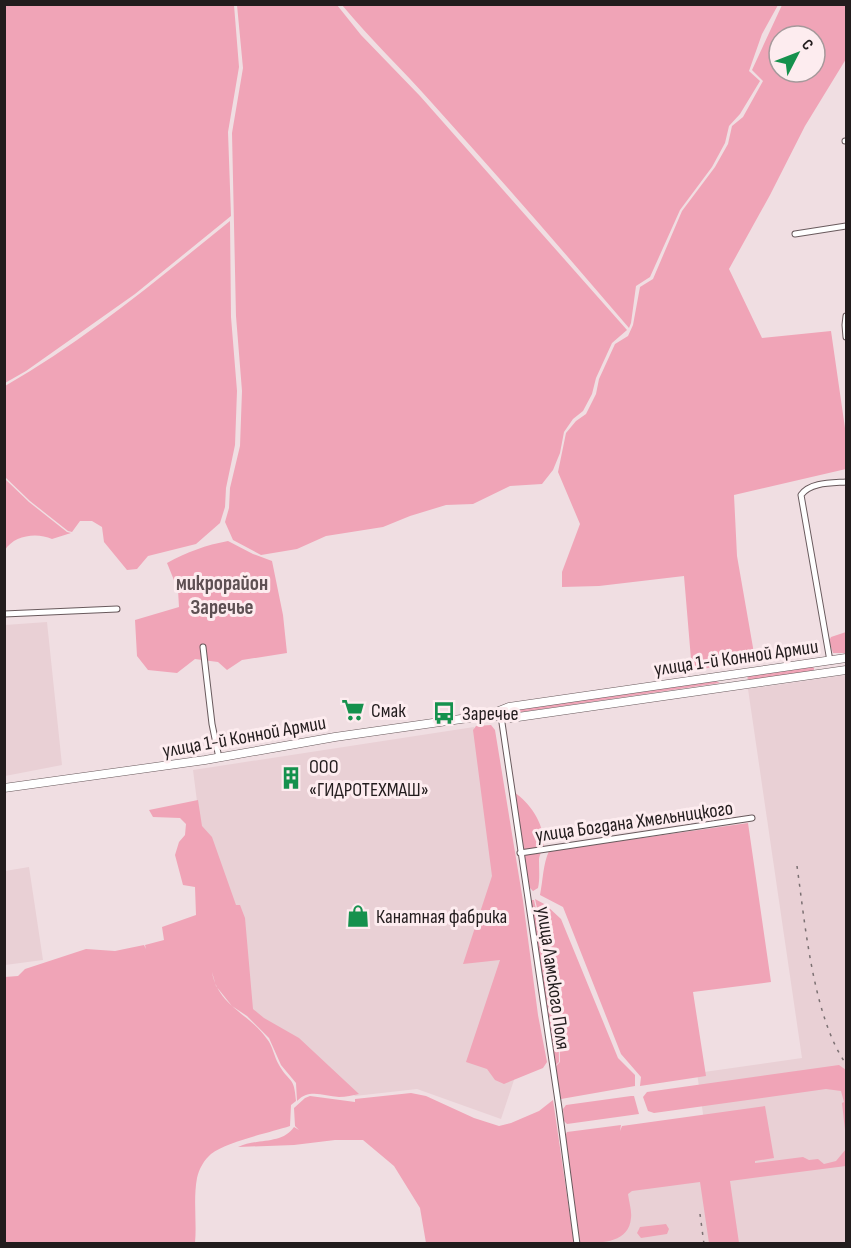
<svg xmlns="http://www.w3.org/2000/svg" width="851" height="1248" font-family="'Sofia Sans Condensed',sans-serif">
	<style>
		.built { fill: #e9d0d5 }
		.green { fill: #f0a4b7; fill-rule: evenodd }
		.lines { fill: none; stroke-linecap: round; stroke-linejoin: round }
		.minor-casing { stroke: #695a5d; stroke-width: 7 }
		.secondary-casing { stroke: #695a5d; stroke-width: 9 }
		.minor { stroke: #fff; stroke-width: 5 }
		.secondary { stroke: #fff; stroke-width: 8 }
		.rail { stroke: #7b7072; stroke-width: 1.5; stroke-dasharray: 3 6; stroke-linecap: butt }
		.labels { text-anchor: middle; stroke-width: 6; stroke-linejoin: round; paint-order: stroke }
		.street-label { font-size: 20px; fill: #221c1d; stroke: #fdecef }
		.poi-label { font-size: 20px; fill: #221c1d; stroke: #fdecef; text-anchor: start }
		.neighbourhood-label { font-size: 21px; font-weight: bold; fill: #5e5053; stroke: #fdecef }
	</style>
	<rect width="100%" height="100%" fill="#f0dee2"/>
	<!-- built -->
	<path class="built" d="M47 622 62 765 5 776V625Z
		M846 675V1243H722L697 1073 802 1058 748 689Z
		M474 727 495 880 514 1080 501 1119 417 1089 355 1096 303 1047 250 1011 200 825 193 770Z
		M29 867 43 960 5 965V871Z
		M701 1125 719 1243H582L570 1142Z"/>
	<!-- green -->
	<path class="green" d="M5 4 234 5 239 67 228 132 231 216 135 294 26 371 5 383Z
		M237 5H337L361 35 420 96 627 330 612 343 596 378 592 394 583 411 573 419 564 432 560 453 553 470 542 484 510 486 473 504 446 505 410 516 383 527 326 536 297 549 261 555 233 540 225 522 229 508 230 488 240 446 242 391 236 316 232 133 243 68Z
		M342 5H778L762 34 749 71 760 81 740 114 729 126 725 143 712 167 680 210 650 277 636 286 631 323 629 328C564 252 499 177 432 103 403 70 370 39 342 5Z
		M782 5H846V59L805 126 770 195 729 269 762 338 831 331 846 435V469L734 495 737 556 755 659 692 671 684 576 599 586 562 587V572L580 524 558 472 566 433 576 421 586 414 596 394 599 379 615 344 628 336 633 325 640 287 653 279 682 211 715 167 728 144 732 126 743 117 763 81 752 70ZM779 36H815V72H779Z
		M230 221 231 317 237 391 235 445 226 488 225 507 220 523 196 544 148 556 137 569 127 570 104 542 102 527 92 521H80L72 532 68 531 30 501 5 477V386C86 340 158 279 230 221Z
		M5 479 29 502 67 532 71 533 52 539C37 532 14 535 5 550Z
		M228 541 253 554 272 561 283 615 287 653 242 660 227 670 218 662 195 659 177 673 148 670 137 656 135 620 179 607 178 590 167 563C187 552 206 545 228 541Z
		M846 632V653H833L829 641 831 637Z
		M812 667 814 668V671L750 680 747 678 749 676Z
		M716 681 720 683 508 714 507 712 534 706Z
		M491 725 495 730 523 901 538 1015 547 1062 543 1068 504 1084 495 1080 487 1069 466 1062 500 960 463 964 492 876 473 730 476 726Z
		M514 792C530 803 543 822 544 843 544 849 539 854 539 860 539 870 540 879 538 888L533 891 528 886Z
		M198 800 202 826 212 837 236 905H240L245 918 253 1009 264 1018 299 1038 359 1094C353 1095 346 1097 339 1097 324 1096 309 1088 297 1101L296 1083 281 1065 269 1038 247 1016 232 1006 216 986 212 972C218 1006 249 1013 267 1039 273 1046 274 1057 279 1065 290 1084 294 1075 296 1101L291 1105 290 1126C269 1133 228 1141 211 1154 204 1160 199 1169 197 1178 193 1200 197 1222 195 1243H5V977L18 976 25 969 86 949 115 951 144 945 146 949 145 945 164 940 162 927 196 915 195 887 183 885 175 855 179 842 185 835 186 824 180 818 153 817 149 810Z
		M748 823 771 982 693 992 706 1076 640 1086 641 1077 621 1054 563 907 540 895C543 880 543 864 549 851Z
		M535 899 546 905 561 919 618 1058 635 1075V1086L561 1099 555 1067 560 1062 559 1009 554 966 546 925 539 917Z
		M532 900H534L538 918 544 926 553 966 558 1008 559 1062 555 1066 530 902Z
		M839 1065 846 1070V1139L842 1103 844 1102 841 1091 826 1089 654 1113 648 1111 643 1097 647 1092Z
		M411 1093 426 1096 474 1118 499 1126 511 1123 539 1111 553 1100 574 1243H426L420 1208 394 1166 363 1140H335L294 1145 238 1147C256 1138 282 1145 294 1127L299 1130 295 1126 294 1108 305 1098 310 1096 355 1102V1099Z
		M631 1096H634L639 1114 567 1124 564 1121 563 1109 566 1105Z
		M765 1106 774 1158 755 1161V1163L803 1157 809 1160 818 1159 824 1164 836 1161 846 1149V1166L730 1181 739 1243H709L700 1182 632 1191 628 1194C629 1202 632 1211 631 1218 629 1244 599 1243 580 1243L565 1136 567 1132 621 1125 620 1131 622 1126Z
		M666 1224 669 1229 667 1234 641 1238 637 1233 640 1227Z"/>
	<g class="lines">
		<!-- minor casing -->
		<g class="minor-casing">
			<path id="minor" d="M845 141H846
				M795 234 846 226
				M846 316 845 325 846 337
				M4 614 117 609
				M203 647 212 724 219 758
				M830 661 801 495C810 482 832 483 846 482
				M501 716 559 1108 577 1244
				M520 853 752 818"/>
		</g>
		<!-- secondary casing -->
		<g class="secondary-casing">
			<path id="secondary" d="M491 715 511 718 846 670
				M4 788 205 760 335 737 489 715 509 707 846 658"/>
		</g>
		<!-- minor -->
		<use href="#minor" class="minor"/>
		<!-- secondary -->
		<use href="#secondary" class="secondary"/>
		<!-- rail -->
		<path class="rail" d="M797 866C805 923 813 1017 846 1064
			M700 1214 704 1244"/>
	</g>
	<!-- icons -->
	<defs>
		<g id="supermarket-bare" transform="scale(1.8)"><path d="M-6-5.5h2.5l.6 2H6L4.5 2H-2.5L-4.4-4H-6ZM-1.5 3.2a1.3 1.3 0 1 0 .1 0ZM3 3.2a1.3 1.3 0 1 0 .1 0Z" fill="#15914d" stroke="#fdecef" stroke-width="2.5" paint-order="stroke"/></g>
		<g id="bus-bare" transform="scale(1.8)"><path d="M-5-6H5V4H4V6H2V4H-2V6H-4V4H-5ZM-3.5-4V0h7V-4ZM-3.5 1.2v1.5H-2V1.2ZM2 1.2v1.5H3.5V1.2Z" fill="#15914d" stroke="#fdecef" stroke-width="2.5" paint-order="stroke"/></g>
		<g id="building-bare" transform="scale(1.8)"><path d="M-4-6H4V6H1V3H-1V6H-4ZM-2.5-4.3h1.7v1.8h-1.7ZM.8-4.3h1.7v1.8H.8ZM-2.5-1h1.7V.8h-1.7ZM.8-1h1.7V.8H.8Z" fill="#15914d" stroke="#fdecef" stroke-width="2.5" paint-order="stroke"/></g>
		<g id="shop-bare" transform="scale(1.8)"><path d="M-5-2.5h2.3a2.7 3.5 0 0 1 5.4 0H5L5.5 6h-11ZM-1.5-2.5h3a1.5 2.3 0 0 0-3 0Z" fill="#15914d" stroke="#fdecef" stroke-width="2.5" paint-order="stroke"/></g>
	</defs>
	<g fill-rule="evenodd">
		<use href="#supermarket-bare" x="353" y="710"/>
		<use href="#bus-bare" x="444" y="713"/>
		<use href="#building-bare" x="291" y="778"/>
		<use href="#shop-bare" x="358" y="916"/>
	</g>
	<g class="labels">
		<!-- street labels -->
		<g class="street-label">
			<text transform="translate(736 657) rotate(-8)" y="7">улица 1-й Конной Армии</text>
			<text transform="translate(244 736) rotate(-10)" y="7">улица 1-й Конной Армии</text>
			<text transform="translate(634 821) rotate(-8)" y="7">улица Богдана Хмельницкого</text>
			<text transform="translate(554 978) rotate(82)" y="7">улица Ламского Поля</text>
		</g>
		<!-- poi labels -->
		<g class="poi-label">
			<text x="371" y="717">Смак</text>
			<text x="462" y="720">Заречье</text>
			<text x="309" y="773">ООО<tspan x="309" dy="23">«ГИДРОТЕХМАШ»</tspan></text>
			<text x="376" y="923">Канатная фабрика</text>
		</g>
		<!-- neighbourhood labels -->
		<g class="neighbourhood-label">
			<text x="222" y="590">микрорайон<tspan x="222" dy="24">Заречье</tspan></text>
		</g>
	</g>
	<!-- border -->
	<rect width="851" height="1248" fill="none" stroke="#221c1d" stroke-width="12"/>
	<!-- north arrow -->
	<g transform="translate(797 54) rotate(48)"><circle r="28" fill="#fdecef" stroke="#a5999b" stroke-width="1.5"/>
	<path d="M0-4.5L10 22L0 15L-10 22Z" fill="#15914d"/>
	<text y="-9" font-size="16" font-weight="bold" text-anchor="middle" fill="#221c1d">С</text>
	</g>
</svg>
